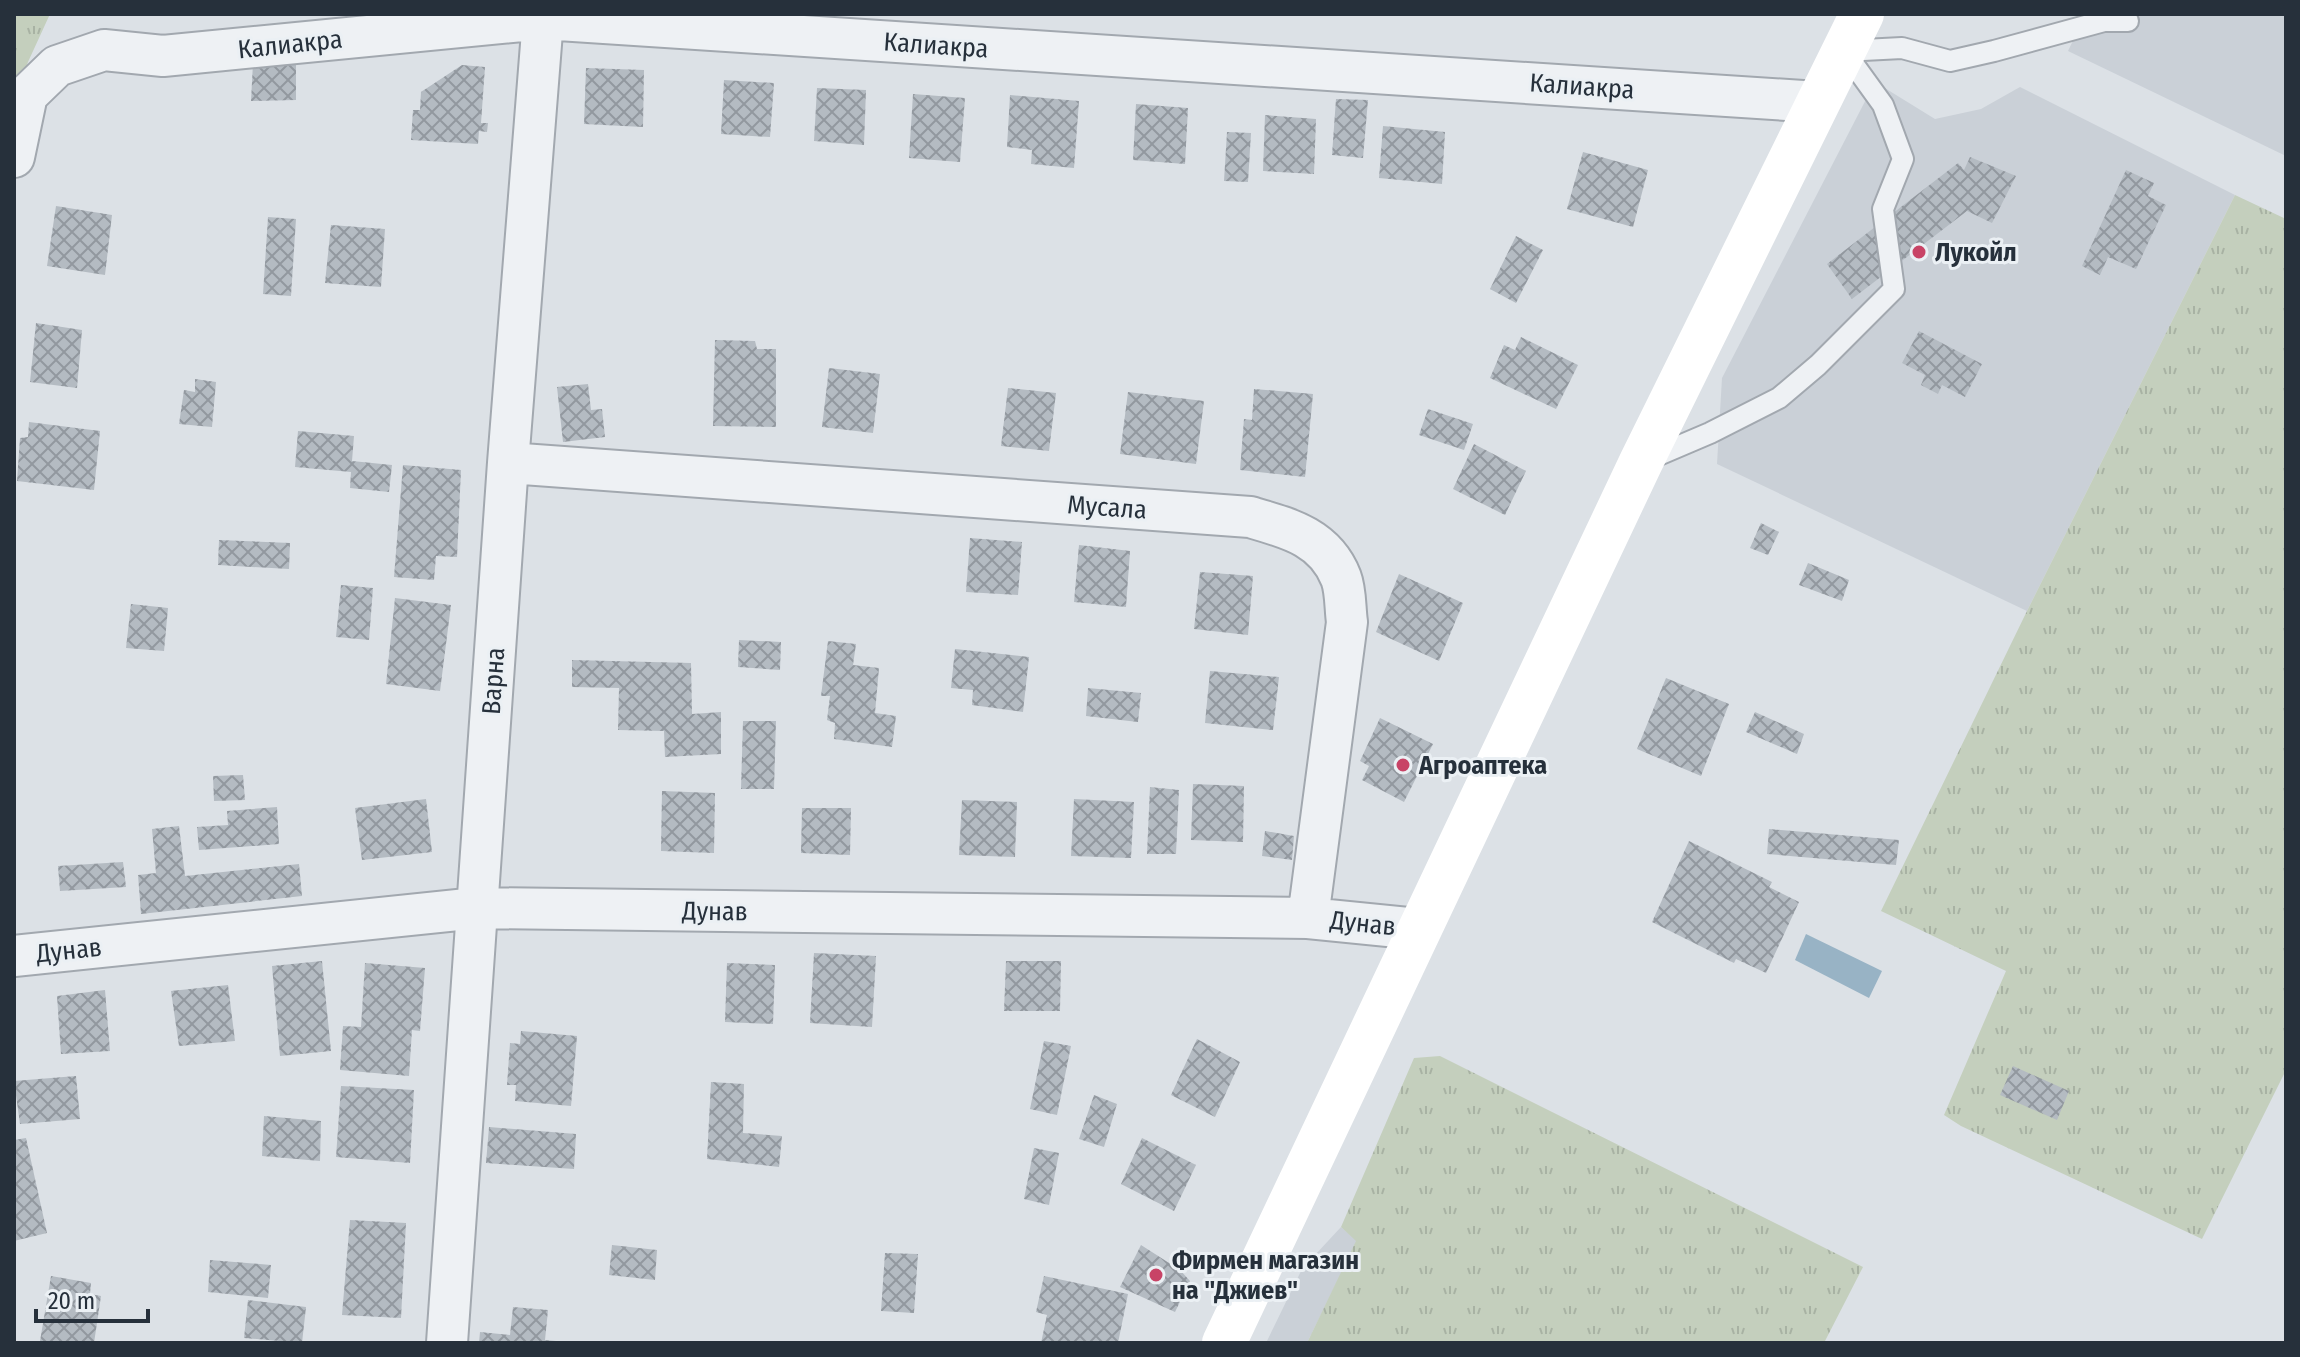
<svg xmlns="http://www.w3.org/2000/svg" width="2300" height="1357" font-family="'Fira Sans Condensed',sans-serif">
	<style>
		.built { fill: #cad0d7 }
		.grass { fill: url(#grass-tufts) }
		.water { fill: #98b3c5 }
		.building { fill: url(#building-cross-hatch) }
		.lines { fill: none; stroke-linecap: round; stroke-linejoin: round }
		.service-casing { stroke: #a2a8af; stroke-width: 24 }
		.minor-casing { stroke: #a2a8af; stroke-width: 44 }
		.service { stroke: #eef1f4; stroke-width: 20 }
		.minor { stroke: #eef1f4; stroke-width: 40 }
		.secondary { stroke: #fff; stroke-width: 44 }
		.poi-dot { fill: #c84366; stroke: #ebf0f4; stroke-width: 3 }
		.labels { text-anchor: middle; stroke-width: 6; stroke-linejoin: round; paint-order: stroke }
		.street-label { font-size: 26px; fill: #26303b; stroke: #ebf0f4 }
		.poi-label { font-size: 26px; font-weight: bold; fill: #26303b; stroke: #ebf0f4; text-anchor: start }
	</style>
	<defs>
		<pattern id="grass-tufts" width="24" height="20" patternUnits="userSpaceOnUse" patternTransform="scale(2)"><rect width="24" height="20" fill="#c4cfbd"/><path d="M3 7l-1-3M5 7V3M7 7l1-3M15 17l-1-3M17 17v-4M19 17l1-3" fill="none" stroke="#a8b2a3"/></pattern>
		<pattern id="building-cross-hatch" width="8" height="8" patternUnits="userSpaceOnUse" patternTransform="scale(2)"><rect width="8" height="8" fill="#b4bbc2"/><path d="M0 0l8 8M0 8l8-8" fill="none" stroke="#92989f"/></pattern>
	</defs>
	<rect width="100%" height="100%" fill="#dce1e6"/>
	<!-- built -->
	<path class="built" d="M2086 14H2286V156L2068 51Z
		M1875 82 1935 119 1981 109 2020 87 2235 195 2027 611 1717 464 1722 378Z
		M1341 1227 1357 1241 1307 1343H1266L1302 1269Z"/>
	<!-- grass -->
	<path class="grass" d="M14 14H50L28 62 14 101Z
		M2235 195 2286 219V1070L2202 1239 1961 1126 1944 1115 2006 971 1881 911 2027 611Z
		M1440 1056 1863 1267 1824 1343H1307L1356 1241 1341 1227 1414 1058Z"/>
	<!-- water -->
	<path class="water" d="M1806 934 1882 971 1869 998 1795 960Z"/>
	<!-- building -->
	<path class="building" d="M253 63H296V100L251 101Z
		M462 65 485 67 481 123H488L487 132 479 131 478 144 411 140 413 110H420L421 92Z
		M586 68 644 70 643 127 584 124Z
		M724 80 774 83 770 137 721 134Z
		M817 88 866 90 864 145 814 141Z
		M913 94 965 98 960 162 909 158Z
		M1010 95 1079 101 1074 168 1031 164 1032 150 1007 147Z
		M1336 99 1368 100 1363 158 1332 155Z
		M1136 104 1188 108 1185 164 1133 160Z
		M1265 115 1316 119 1314 174 1263 171Z
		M1383 126 1445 132 1442 184 1379 178Z
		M1227 132 1251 133 1248 182 1224 181Z
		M1583 152 1648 170 1633 227 1567 209Z
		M1970 157 2016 176 1992 223 1967 211 1852 299 1827 264 1958 163 1964 170Z
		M2126 170 2154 183 2148 196 2166 205 2136 269 2108 257 2100 275 2082 266Z
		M56 206 112 215 105 275 47 266Z
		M268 217 296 219 291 296 263 294Z
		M331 225 385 229 381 287 325 283Z
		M1516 236 1543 250 1516 303 1490 289Z
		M36 323 82 330 77 388 30 382Z
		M1919 331 1982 364 1965 397 1942 385 1938 394 1921 385 1925 375 1902 363Z
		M1521 337 1578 365 1556 409 1490 378 1504 345 1515 350Z
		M715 340 755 341 757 349H776V427L713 426Z
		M829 368 880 374 873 433 822 427Z
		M195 379 216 382 212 427 179 424 184 390 195 392Z
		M588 384 591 410 602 409 605 437 563 442 557 387Z
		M1008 388 1056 393 1049 451 1001 446Z
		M1254 389 1313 394 1305 477 1240 470 1244 419 1252 420Z
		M1128 392 1204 401 1196 464 1120 454Z
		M1428 409 1473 424 1464 450 1419 435Z
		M29 422 100 431 94 490 17 481 20 438 28 437Z
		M298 431 354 436 352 461 392 465 389 492 350 488 351 472 295 467Z
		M1474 444 1526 471 1505 515 1453 489Z
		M403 465 461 470 457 557 436 556 434 580 394 577Z
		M1761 523 1779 532 1768 555 1750 548Z
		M970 538 1022 542 1018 595 966 592Z
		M219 540 290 543 289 569 218 565Z
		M1079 545 1130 551 1126 607 1074 602Z
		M1808 563 1849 580 1842 601 1799 585Z
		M1200 572 1253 576 1248 635 1194 629Z
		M1399 574 1463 603 1439 661 1376 632Z
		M341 585 373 588 369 640 336 637Z
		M395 598 451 605 440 691 386 684Z
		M131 604 168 608 164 651 126 648Z
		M739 640 781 642 780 670 738 667Z
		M828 641 856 644 853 665 879 668 875 713 896 716 892 747 834 739 835 723 827 720 830 696H821Z
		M955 649 1029 657 1023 712 972 705 973 690 951 688Z
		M572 660 691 663 692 714 721 712V754L665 757 664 731 618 730 619 688 572 687Z
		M1210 671 1279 677 1273 730 1205 723Z
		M1666 678 1729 704 1701 776 1637 749Z
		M1088 688 1141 693 1138 722 1086 716Z
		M1755 712 1804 734 1797 754 1746 732Z
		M1380 718 1433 744 1404 802 1362 780 1369 766 1360 761Z
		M743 721H776L774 789H741Z
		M243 775 245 800 214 801 213 776Z
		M1193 784 1244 786 1243 842 1191 840Z
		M1150 787 1179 790 1176 854H1147Z
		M662 791 715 793 714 853 661 851Z
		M426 799 432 852 362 860 355 808Z
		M1074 799 1134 802 1131 858 1071 856Z
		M962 800 1017 802 1015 857 959 855Z
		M277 807 279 844 199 850 197 827 228 825 227 811Z
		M802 808H851L850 855 801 853Z
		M179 826 185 876 299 864 302 896 141 914 138 875 156 873 152 829Z
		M1769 829 1899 840 1896 865 1767 854Z
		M1265 831 1294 836 1292 860 1262 856Z
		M1689 841 1772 882 1769 887 1799 902 1766 973 1736 959 1734 963 1652 922Z
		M123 862 126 887 60 891 58 866Z
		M814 953 876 956 872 1027 810 1023Z
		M322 961 331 1051 280 1056 272 966Z
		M1006 961H1061L1060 1011H1004Z
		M365 963 425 968 420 1031 412 1030 409 1076 340 1070 343 1026 361 1027Z
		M727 963 775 965 773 1024 725 1022Z
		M228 985 235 1041 179 1046 171 991Z
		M105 990 110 1051 61 1054 57 996Z
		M521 1031 577 1036 571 1106 515 1101 516 1085H507L510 1043 520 1044Z
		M1197 1039 1240 1062 1215 1117 1171 1095Z
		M1044 1041 1071 1046 1057 1115 1030 1109Z
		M2013 1066 2069 1091 2057 1120 2000 1095Z
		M76 1076 80 1119 20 1124 14 1081Z
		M711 1082 744 1084 743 1133 782 1136 779 1167 707 1159Z
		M341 1086 414 1090 410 1163 336 1157Z
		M1094 1095 1117 1104 1104 1147 1079 1139Z
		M264 1116 321 1121 320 1161 262 1156Z
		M489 1127 576 1134 574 1169 486 1163Z
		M26 1138 47 1233 14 1241V1140Z
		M1142 1138 1196 1165 1174 1211 1121 1184Z
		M1034 1148 1059 1153 1049 1205 1024 1199Z
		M350 1220 406 1223 401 1318 342 1315Z
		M612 1245 657 1250 655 1280 609 1275Z
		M1141 1245 1180 1270 1190 1281 1175 1312 1120 1287Z
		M885 1253 918 1254 914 1313 881 1311Z
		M210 1260 271 1265 268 1298 208 1292Z
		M51 1276 91 1283 90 1294 101 1296 94 1343H51L40 1341Z
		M1044 1276 1128 1294 1118 1343H1041L1047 1315 1036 1312Z
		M248 1300 306 1307 302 1343 244 1338Z
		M513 1307 548 1310 545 1340 556 1341V1343H479L480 1332 510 1335Z"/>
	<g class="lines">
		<!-- service casing -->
		<g class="service-casing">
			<path id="service" d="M1844 51 1902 48 1950 61 1994 51 2104 21H2128
				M1649 459 1710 433 1779 398 1818 365 1894 289 1883 209 1903 159 1883 105 1844 51"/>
		</g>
		<!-- minor casing -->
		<g class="minor-casing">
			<path id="minor" d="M14 157 27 95 57 66 104 50 163 56 543 19 1818 102
				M508 463 1250 517C1288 528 1325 537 1341 578 1346 591 1345 609 1347 622L1308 918
				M14 956 477 908 1308 918 1418 929
				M447 1343 508 463 543 19"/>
		</g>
		<!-- service -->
		<use href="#service" class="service"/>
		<!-- minor -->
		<use href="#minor" class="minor"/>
		<!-- secondary -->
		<path class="secondary" d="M1224 1343 1641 462 1862 14"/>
	</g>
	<!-- markers -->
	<g class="poi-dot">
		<circle cx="1919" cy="252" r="8"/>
		<circle cx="1403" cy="765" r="8"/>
		<circle cx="1156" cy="1275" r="8"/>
	</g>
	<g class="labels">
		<!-- street labels -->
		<g class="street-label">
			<text transform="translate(290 44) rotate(-6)" y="9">Калиакра</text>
			<text transform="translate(936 45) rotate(4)" y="9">Калиакра</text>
			<text transform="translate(1582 86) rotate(4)" y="9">Калиакра</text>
			<text transform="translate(1107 507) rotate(4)" y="9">Мусала</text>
			<text transform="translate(493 681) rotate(-86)" y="9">Варна</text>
			<text transform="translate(715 911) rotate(1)" y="9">Дунав</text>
			<text transform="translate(1363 923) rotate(6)" y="9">Дунав</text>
			<text transform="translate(69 950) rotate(-6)" y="9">Дунав</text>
		</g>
		<!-- poi labels -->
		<g class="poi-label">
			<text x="1935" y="261">Лукойл</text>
			<text x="1419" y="774">Агроаптека</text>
			<text x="1172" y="1269">Фирмен магазин<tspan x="1172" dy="30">на "Джиев"</tspan></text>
		</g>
	</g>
	<!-- border -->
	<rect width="2300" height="1357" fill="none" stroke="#26303b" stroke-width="32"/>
	<!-- scale -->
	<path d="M36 1309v12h112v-12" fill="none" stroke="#26303b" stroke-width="4"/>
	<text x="48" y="1309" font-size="24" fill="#26303b" stroke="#ebf0f4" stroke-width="6" paint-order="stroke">20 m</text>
</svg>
